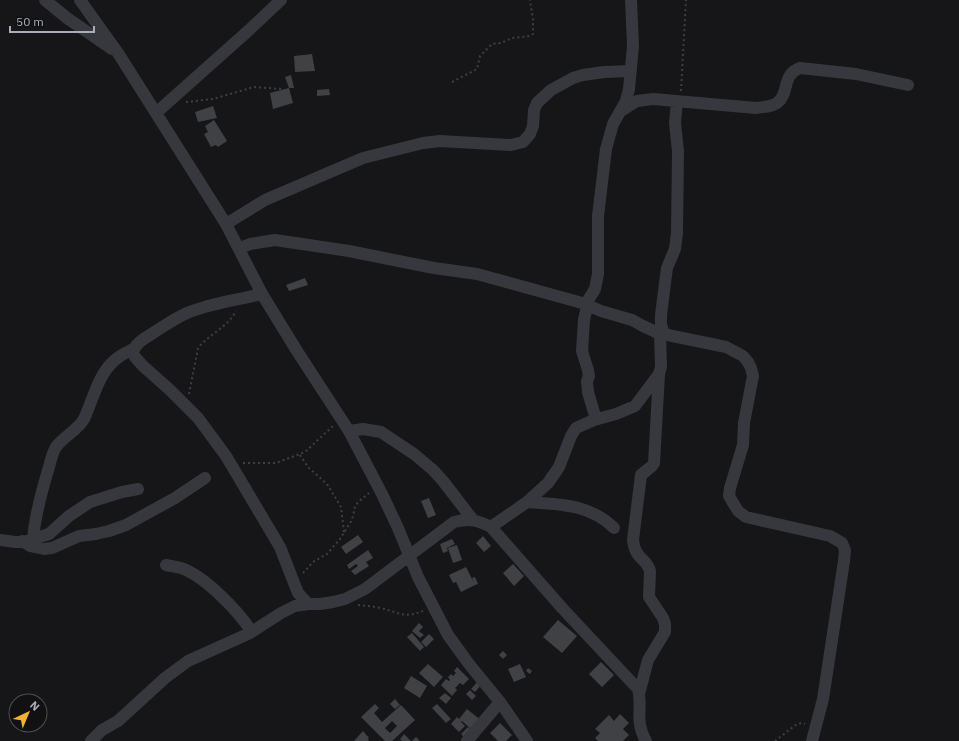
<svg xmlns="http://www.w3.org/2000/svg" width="959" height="741" font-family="'IBM Plex Sans',sans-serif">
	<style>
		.building { fill: #404145; fill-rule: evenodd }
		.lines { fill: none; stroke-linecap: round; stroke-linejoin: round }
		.path { stroke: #3d3f44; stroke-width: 2; stroke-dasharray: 2 3; stroke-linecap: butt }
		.minor { stroke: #37383d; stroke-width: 12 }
	</style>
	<rect width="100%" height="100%" fill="#161618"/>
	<!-- building -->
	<path class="building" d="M312 54 315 71 295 72 294 56Z
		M291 75 294 88H289L285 77Z
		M289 88 293 103 273 109 270 93Z
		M329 89 330 95 317 96V90Z
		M213 106 217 118 198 122 195 112Z
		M214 120 227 141 218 147 216 145 211 147 204 134 208 132 205 126Z
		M305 278 308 285 289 291 286 285Z
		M429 498 436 515 428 518 421 501Z
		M358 535 363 542 346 554 341 547Z
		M483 536 491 546 484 552 476 543Z
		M452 539 455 544 447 548 448 551 443 553 440 544Z
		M457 545 462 560 453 563 448 548Z
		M368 550 373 558 366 562 369 566 355 575 351 571 358 566 356 564 349 569 347 565Z
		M513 564 524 576 514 586 503 573Z
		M466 567 475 585 461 592 456 582 453 583 449 575Z
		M475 577 478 584 475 585 472 578Z
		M558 620 577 636 562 653 543 637Z
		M419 623 423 627 419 631 424 635 420 638 412 631Z
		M412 633 424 647 420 651 407 637Z
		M429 634 434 639 426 647 421 642Z
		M503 651 507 655 503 659 499 655Z
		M601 662 614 675 602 687 589 674Z
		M428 664 443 677 434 687 419 673Z
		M520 664 526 677 514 682 508 669Z
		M457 667 469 679 463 685 460 683 455 688 457 690 452 696 441 685 446 679 449 681 450 680 448 677 451 674 453 676 456 673 454 671Z
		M528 668 532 671 530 674 526 671Z
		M411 676 427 686 420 698 404 688Z
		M479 680 482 684 475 692 471 689Z
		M470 690 476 696 472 700 466 694Z
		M445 693 451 698 446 704 439 698Z
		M395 699 400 705 395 709 390 704Z
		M375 704 379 708 374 713 382 722 401 705 415 720 392 741H385L361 717ZM392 721 397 726 390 733 385 728Z
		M437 704 451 719 446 723 432 708Z
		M467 709 482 721 473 731 462 721 461 722 465 726 459 732 451 724 457 717 459 719Z
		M620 714 629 723 623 729 629 735 623 741H598L595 738 600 733 595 729 609 715 614 721Z
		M500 723 512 735 506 741H498L490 733Z
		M468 727 473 732 466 739 461 734Z
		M363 731 369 738 368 739 369 741H354Z
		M404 734 411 741H402L400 739Z
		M416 737 420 741H412Z"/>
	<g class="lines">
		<!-- path -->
		<path class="path" d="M452 82 477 69 480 56 492 44 501 43 512 38 530 36 533 34V20L530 0
			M681 91 686 0
			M186 102 213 99 254 87 281 89
			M189 394 198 348C209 334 227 328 236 311
			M300 455 308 467 327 484 341 507 344 532
			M243 463H276L305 452 333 426
			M303 573 313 562 327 554 340 539 352 520 355 507 358 502 369 493
			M358 605C365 606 373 606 380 608 399 612 403 619 423 611
			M775 741 797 724 802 723 805 724"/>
		<!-- minor -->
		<path class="minor" d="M45 0 67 18 112 49
			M80 0 118 53 226 224 262 294 297 351 349 431 382 494 398 528 418 577 448 635 469 664 500 702 527 741
			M621 111 637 101 653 99 756 108C762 107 772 107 777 103 790 94 781 75 800 68L856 74 908 85
			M156 113 248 31 281 0
			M226 224 265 200 363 158 423 143 440 141 511 145 523 142 530 134 533 126 534 110 537 103 551 90 573 78 583 75 604 72 630 71
			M240 248 250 244 275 240 349 251 434 268 477 274 575 301 582 303 587 302 595 289 598 274V216L606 149 613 124 626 101 629 89 633 46 631 0
			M262 294C238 300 211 303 187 313 174 319 162 327 150 335 143 339 135 344 133 352L135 357 143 366 170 390 198 418 226 456 280 547 298 593 308 604H320L333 602 345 599 365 589 454 522C470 518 477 520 491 527L563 609 638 689C643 707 634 721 646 741
			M582 303 601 311 632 320 643 326 658 333 726 347 743 356 748 362 751 368 753 376 744 423 743 445 730 488 729 496 738 511 746 517 830 536 842 543 845 550 844 561 823 699 812 741
			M587 306 584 320 582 351 588 370 589 376 587 381 588 392 595 416 594 420
			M664 334 661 325V315L665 283 667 268 675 249 677 233 678 151 675 123 677 101
			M349 431 363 429 381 432 414 454 433 470 443 481 473 520
			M527 502C559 504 590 504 614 528
			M491 527 527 502 548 483 559 467 571 436 576 428 594 420 616 414 635 406 659 374 661 367 660 333
			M33 539C35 515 42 490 49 467 51 460 52 453 56 447 64 436 77 431 84 419 93 400 98 374 115 360 120 355 127 352 133 349
			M0 540 15 542 27 541 49 534 69 516 90 502 122 492 138 489
			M22 541 30 546 44 549 52 548 79 536 96 534 109 531 126 525 175 498 205 478
			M166 565C171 566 177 567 181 568 205 576 238 611 252 632
			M639 694 648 660 665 632V624L663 618 649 597 650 571C647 558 635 560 633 540L641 475 652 466 654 463 659 374
			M91 741 102 730 118 721 165 678 188 661 250 633 281 613 295 606 308 604
			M467 741 500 702"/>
	</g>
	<!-- north arrow -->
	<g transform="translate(28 713) rotate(44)"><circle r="19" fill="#111113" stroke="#4d4f55"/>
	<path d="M0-3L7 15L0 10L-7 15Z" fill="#f2b134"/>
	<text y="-6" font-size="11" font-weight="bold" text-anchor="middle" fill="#a8adb8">N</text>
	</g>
	<!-- scale -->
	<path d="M10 26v6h84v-6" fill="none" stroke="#a8adb8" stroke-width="2"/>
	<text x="16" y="26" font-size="12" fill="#a8adb8" stroke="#111113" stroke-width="3" paint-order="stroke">50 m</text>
</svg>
